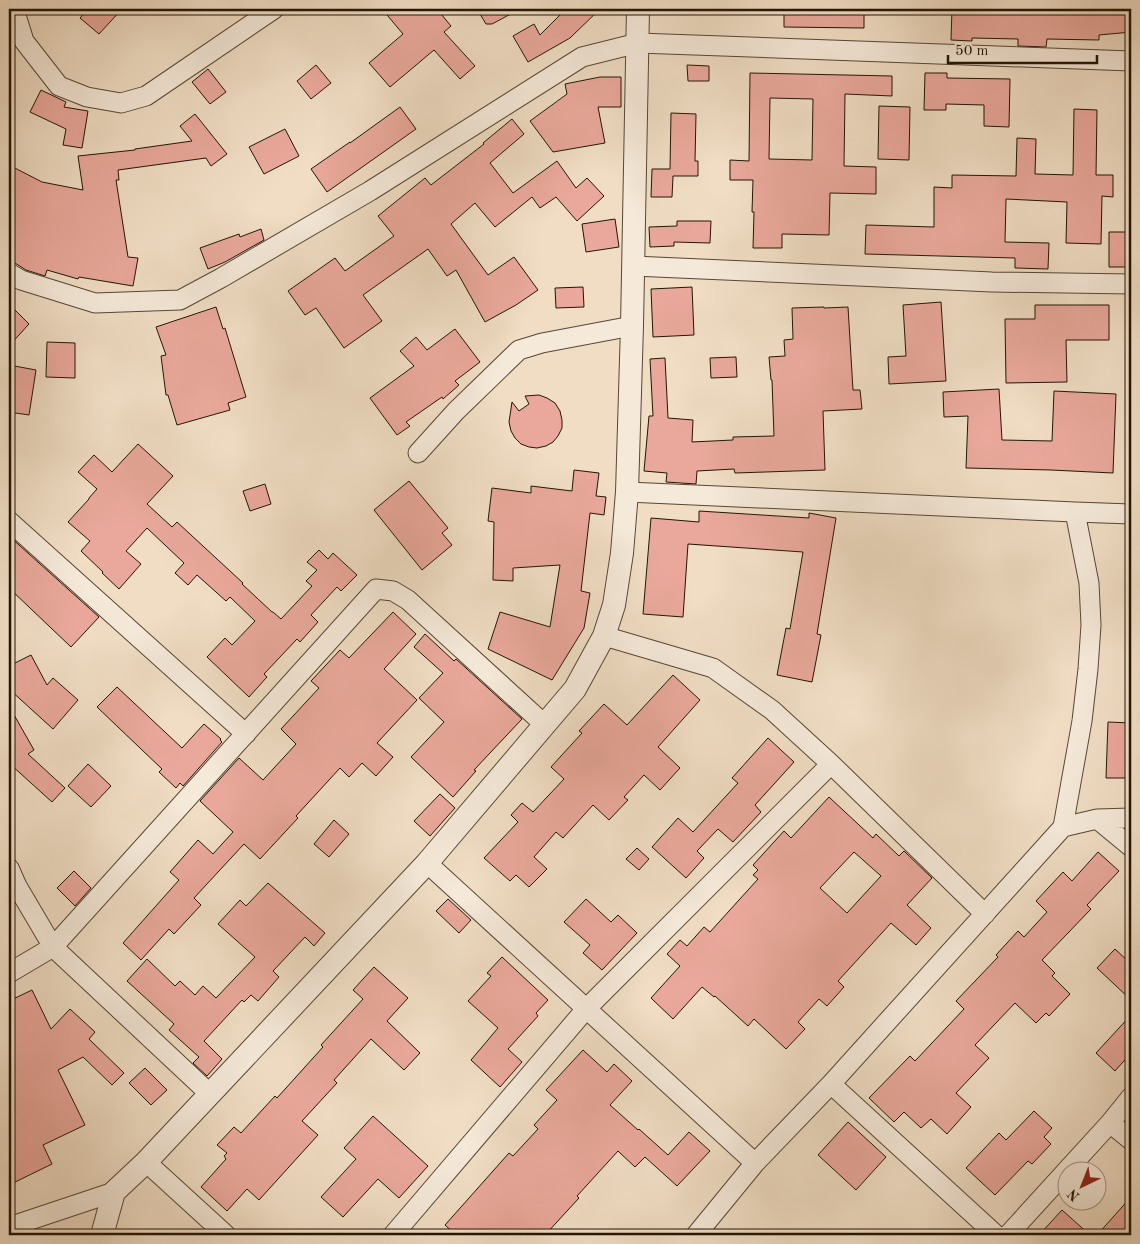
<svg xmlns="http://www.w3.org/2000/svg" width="1140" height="1244" font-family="'Old Standard TT',serif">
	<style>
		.building { fill: #e9a89b; stroke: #231505; fill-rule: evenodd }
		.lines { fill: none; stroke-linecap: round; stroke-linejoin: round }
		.minor-casing { stroke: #564735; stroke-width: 21 }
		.tertiary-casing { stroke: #564735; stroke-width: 24 }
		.minor { stroke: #f5e9d9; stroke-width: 19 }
		.tertiary { stroke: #f5e9d9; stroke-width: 22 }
	</style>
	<rect width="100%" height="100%" fill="#f0ddc4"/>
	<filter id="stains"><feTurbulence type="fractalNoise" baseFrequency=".004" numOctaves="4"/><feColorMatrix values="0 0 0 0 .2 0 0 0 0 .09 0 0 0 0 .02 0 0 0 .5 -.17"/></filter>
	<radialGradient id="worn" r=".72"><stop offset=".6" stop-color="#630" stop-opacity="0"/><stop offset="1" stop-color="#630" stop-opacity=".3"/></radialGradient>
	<!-- building -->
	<path class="building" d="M88 9H122L99 34 80 18Z
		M382 9H437L451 26 444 32 475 66 460 79 434 50 390 87 369 63 403 34Z
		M477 9H520L492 24H486Z
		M566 9H600L570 38 528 62 513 36 534 24 540 35Z
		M784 9H864V28L784 27Z
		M952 9H1009L1068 11V9H1131V32L1099 35V40L1047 39 1046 47 1018 46V39L972 38V41L951 40Z
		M316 65 331 83 311 99 297 81Z
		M687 65 709 66V81H688Z
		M208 69 226 92 210 104 192 82Z
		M750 73 892 76V96L845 94 844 166 876 167V194L830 193 829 235 782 234V248H753L754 212H752L753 180H730V160L749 161ZM770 98 813 99 812 160 769 159Z
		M925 73H947V78L1010 79 1009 127 984 126V105L946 104V110H924Z
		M600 77H621V107H598L605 143 553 152 530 121 567 94 565 84Z
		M41 90 66 102 64 107 88 111 82 148 63 145 66 129 30 112Z
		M879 106 910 107 909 160 878 159Z
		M400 107 416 129 327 192 311 169 350 142V143Z
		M1074 109 1097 110 1096 175H1113V197L1102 196 1101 244 1066 243 1067 202 1006 199 1005 242 1049 243 1048 269 1015 268V258L865 254 866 225 934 227V187L952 188V175L1016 176 1017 138 1036 139 1035 174 1073 175Z
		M671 113 696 114 695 161H698V176H673L672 197H651L652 169H670Z
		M195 114 227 154 211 166 206 158 118 170 119 180H116L128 257 138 258 133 286 79 277 78 279 47 270 45 276 26 270 15 263 9 262V165L42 182 83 190 78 156 135 150V149L192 141 180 126Z
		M512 119 524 134 490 163 513 193 557 161 576 188 587 178 604 196 577 221 556 197 540 208 532 197 495 227 475 203 451 224 488 275 514 257 538 290 516 305 485 322 456 270 447 276 428 249 363 295 382 321 344 348 316 308 305 315 288 291 335 258 345 271 394 236 378 216 425 178 431 185 484 144 483 143Z
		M285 129 299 156 264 174 249 147Z
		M615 219 619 247 586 252 582 224Z
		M677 221H711L710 243 674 242V246L650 247 649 227 677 226Z
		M261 229 264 240 225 262 208 269 200 248 239 234 240 237Z
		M1109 232H1130V267H1109Z
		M583 287 584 307 556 308 555 288Z
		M692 287 694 335 653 337 651 289Z
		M941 302 946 381 889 384 888 357 906 356 903 305Z
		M9 304 29 324 9 346Z
		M1035 305H1109V340H1066L1067 382 1006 383 1005 319H1035Z
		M216 307 223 329 225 328 246 397 228 403 230 410 177 425 168 395H166L161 356 166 355 156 327Z
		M824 307V308L848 307 853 390H860L862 409 823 411 825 470 735 473 734 469 697 471 696 484 666 482 667 473 644 471 649 416H653L650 359 665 358 668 418 693 420 692 442 733 440V437L774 436 772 380H771L769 357 785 356 784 340 793 339 792 308Z
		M455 329 480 362 455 381 459 385 443 399 442 397 406 422 410 426 397 435 370 398 414 366 400 351 416 337 427 350Z
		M47 342 75 343V378L46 377Z
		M736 357 737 377 711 378 710 358Z
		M9 365 36 370 29 415 9 412Z
		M999 389 1002 440 1052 441 1054 391 1116 394 1113 473 1051 470 966 468 968 416 944 417 943 392Z
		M539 395 547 398 555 403 560 411 562 420V428L558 436 553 442 546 446 537 448 529 447 521 444 515 438 511 431 509 422 512 402 519 411 529 404 525 396Z
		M138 444 173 476 147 504 172 527 177 522 243 583 242 584 272 612H273L281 619 312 586 306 581 317 570 307 562 319 550 328 559 333 553 357 575 341 591 337 587 311 615 318 622 300 642 297 639 264 674 267 677 249 697 207 657 225 638 232 645 255 621 230 597 226 601 197 575 188 585 175 573 184 563 147 528 126 551 141 564 119 589 102 573 103 572 81 551 90 541 68 522 89 499V498L97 489 78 472 94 455 112 472Z
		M574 470 599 473 596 496 606 497 604 515 590 513 581 591 590 593 584 628 552 680 488 649 500 612 550 627 560 565 513 568V581L493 580 494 522 488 521 492 488 531 493V486L572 491Z
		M409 481 448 528 442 533 452 545 422 570 374 510Z
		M265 484 271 504 250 511 243 491Z
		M699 511 809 518V513L836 518 817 634 821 635 812 682 777 675 786 628 790 629 803 552 688 544 683 617 643 614 651 518 699 522Z
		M9 536 99 617 71 647 9 588Z
		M393 612 416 634 384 669 417 700 377 743 393 757 376 776 362 763 349 777 340 768 296 816 298 818 260 859 244 844 194 898 201 905 174 934 169 929 141 960 123 943 179 880 170 872 198 840 213 854 233 832 200 801 239 758 263 780 296 744 281 729 319 688 311 681 340 650 349 658Z
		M425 634 454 661 456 659 522 719 474 770 476 771 453 797 411 757 444 722 419 698 443 673 414 647Z
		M31 655 47 685 53 678 78 700 53 729 9 689V666Z
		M673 675 700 700 658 747 680 768 660 790 644 775 624 797 628 800 609 820 593 805 563 838 556 832 534 857 547 869 529 887 516 875 510 881 484 858 518 822 511 815 522 803 533 812 564 779 551 767 582 733 579 731 604 704 627 725Z
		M117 687 182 748 204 724 221 739 220 740 222 742 183 786 180 783 176 788 159 772 162 769 97 707Z
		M9 706 34 750 28 754 65 788 52 802 10 764 9 765Z
		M1108 722 1131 723V778H1106Z
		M768 738 794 762 755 805 761 812 733 842 718 829 697 851 704 858 686 878 652 847 678 818 693 832 738 783 732 778Z
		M88 764 111 786 91 807 68 786Z
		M440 794 455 808 430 836 414 821Z
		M829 797 873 838 876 834 899 856 904 851 932 878 907 905 931 928 916 945 891 923 838 981 844 987 827 1006 819 999 798 1022 805 1029 786 1049 754 1019 748 1026 715 996 714 997 702 987 673 1019 651 998 680 966 667 954 680 940 687 946 704 927 710 932 758 879 753 875 758 870 753 865 784 831 791 838ZM854 852 881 876 847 913 820 888Z
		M334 820 349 834 329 857 314 844Z
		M637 848 649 859 639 870 626 859Z
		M1098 852 1119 871 1087 905 1091 909 1042 960 1055 973 1052 976 1070 994 1049 1016 1046 1013 1036 1023 1015 1003 975 1045 989 1058 956 1093 971 1107 947 1134 931 1119 921 1128 904 1112 894 1122 869 1098 910 1056 915 1061 964 1009 956 1001 998 957 996 955 1018 931 1024 937 1047 912 1036 901 1063 872 1072 881Z
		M74 871 91 888 75 906 57 888Z
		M268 883 325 933 314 946 305 937 273 971 279 977 258 1001 251 995 244 1002 242 1000 204 1041 222 1059 207 1076 193 1063 199 1057 169 1030 174 1024 127 981 147 959 175 986 180 981 195 995 203 986 216 998 255 957 218 924 240 900 246 906Z
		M448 899 471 920 459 933 436 911Z
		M586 899 611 922 618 915 637 933 602 970 583 953 590 945 564 922Z
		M1115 949 1131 964V1000L1097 968Z
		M502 957 548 1000 536 1013 538 1016 508 1049 522 1062 500 1087 471 1060 498 1028 468 1001 491 976 487 973Z
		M374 967 408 998 387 1021 420 1053 404 1070 371 1039 334 1080 337 1083 302 1121 318 1135 259 1200 247 1189 227 1211 201 1187 226 1159 224 1156 227 1153 217 1145 234 1127 241 1133 275 1096 277 1098 323 1047 321 1045 363 999 353 990Z
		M32 990 51 1029 70 1009 95 1032 89 1039 124 1073 112 1085 83 1057 58 1070 85 1125 43 1145 52 1164 9 1185V1150L14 1147 9 1136V1001Z
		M1131 1015V1053L1115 1071 1096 1053Z
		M583 1050 607 1072 614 1064 632 1081 610 1105 638 1130 639 1129 668 1155 689 1132 710 1151 677 1186 645 1157 635 1167 618 1151 577 1196 579 1198 545 1235H456L445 1225 509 1153 513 1156 538 1129 534 1125 557 1100 546 1090Z
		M145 1068 167 1090 151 1105 129 1083Z
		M1034 1111 1052 1128 1044 1137 1051 1144 1032 1164 1028 1161 995 1195 966 1168 999 1133 1006 1140Z
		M373 1116 428 1166 399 1198 378 1179 343 1217 321 1197 356 1159 344 1148Z
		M848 1122 886 1157 856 1190 818 1155Z
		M1131 1197V1223L1120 1235H1097Z
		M1062 1210 1090 1235H1039Z"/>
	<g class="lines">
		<!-- minor casing -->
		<g class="minor-casing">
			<path id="minor" d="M14 9 24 41 59 86 87 97 121 103 146 96 274 9
				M633 266 992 282 1131 284
				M9 273 21 280 95 303 180 300 221 278 370 191 582 57 638 43 1131 61
				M418 453 456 411 519 350 542 343 632 326
				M627 492 1075 512 1131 514
				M9 521 246 734
				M604 636 713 668 772 710 831 764 985 914
				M1097 819 1131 847
				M1063 827 1097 819 1131 818
				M427 863 755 1163
				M9 868 17 886 53 947 210 1094
				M9 973 53 947 376 589 393 591 408 600 545 725
				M831 1084 996 1235
				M1110 1123 1131 1140
				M146 1162 226 1235
				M9 1227 114 1192
				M393 1235 586 1009 831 764
				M696 1235 755 1163 831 1084 1063 827 1082 721 1088 669 1091 625 1089 583 1075 512
				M1008 1235 1110 1123 1131 1097"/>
		</g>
		<!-- tertiary casing -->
		<g class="tertiary-casing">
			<path id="tertiary" d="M102 1235 114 1192 146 1162 427 863 575 689 604 636 614 605 622 553 627 492 632 326 638 9"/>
		</g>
		<!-- minor -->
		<use href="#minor" class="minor"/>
		<!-- tertiary -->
		<use href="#tertiary" class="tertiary"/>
	</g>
	<!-- margin -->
	<rect width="1140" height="1244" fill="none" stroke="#f0ddc4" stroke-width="30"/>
	<rect x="10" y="10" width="1120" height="1224" fill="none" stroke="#231505" stroke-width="2.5"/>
	<rect x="15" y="15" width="1110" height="1214" fill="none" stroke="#231505"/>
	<!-- north arrow -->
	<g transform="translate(1082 1186) rotate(223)"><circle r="24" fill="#f5e9d9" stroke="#a19484"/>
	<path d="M0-4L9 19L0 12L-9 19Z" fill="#8f2418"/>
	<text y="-8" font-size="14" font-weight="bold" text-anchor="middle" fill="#231505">N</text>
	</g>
	<!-- scale -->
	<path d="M948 55v8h149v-8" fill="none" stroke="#231505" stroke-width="2.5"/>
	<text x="955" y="55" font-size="15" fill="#231505" stroke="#f5e9d9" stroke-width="4" paint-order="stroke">50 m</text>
	<rect width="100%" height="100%" filter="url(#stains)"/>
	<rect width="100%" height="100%" fill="url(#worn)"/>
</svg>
